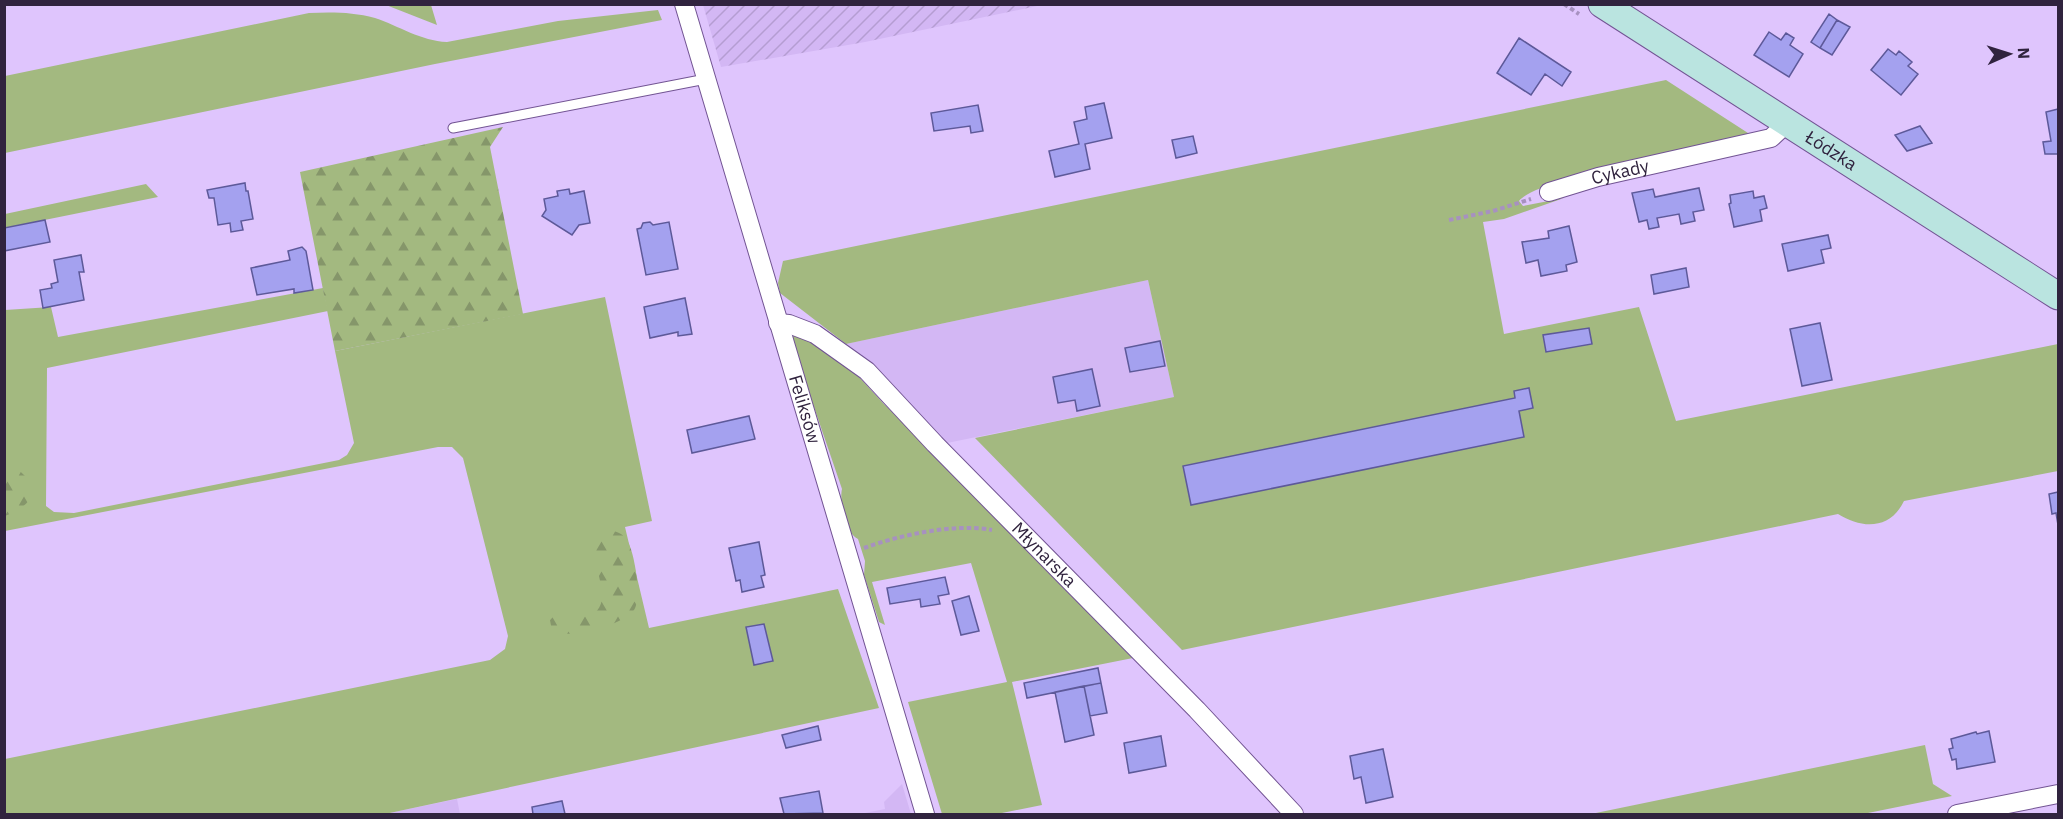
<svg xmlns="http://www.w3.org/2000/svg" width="2063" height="819" font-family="'IBM Plex Sans',sans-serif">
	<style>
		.built { fill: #d3b7f4 }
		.industrial { fill: url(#industrial-furrows) }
		.green { fill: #a3b980 }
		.forest { fill: url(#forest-firs) }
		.building { fill: #a4a1ef; stroke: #5d5999; stroke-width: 1.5 }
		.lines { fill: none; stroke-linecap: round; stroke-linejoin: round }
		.service-casing { stroke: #725493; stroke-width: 11 }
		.minor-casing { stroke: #725493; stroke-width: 20 }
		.secondary-casing { stroke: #725493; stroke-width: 29 }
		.path { stroke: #a791c0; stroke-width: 4; stroke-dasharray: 4.5 3; stroke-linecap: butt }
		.service { stroke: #fff; stroke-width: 9 }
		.minor { stroke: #fff; stroke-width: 18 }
		.secondary { stroke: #bae4e0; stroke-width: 27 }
		.labels { text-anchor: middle; stroke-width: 4.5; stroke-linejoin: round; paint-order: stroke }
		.street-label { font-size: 18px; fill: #30233e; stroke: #dfc5fd }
	</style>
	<defs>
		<pattern id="industrial-furrows" width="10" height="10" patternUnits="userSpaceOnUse" patternTransform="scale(1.5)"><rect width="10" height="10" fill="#d3b7f4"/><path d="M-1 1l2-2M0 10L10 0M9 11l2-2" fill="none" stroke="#b59dd2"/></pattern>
		<pattern id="forest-firs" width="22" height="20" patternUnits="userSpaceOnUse" patternTransform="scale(1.5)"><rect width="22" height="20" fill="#a3b980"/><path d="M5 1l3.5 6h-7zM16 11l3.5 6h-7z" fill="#85966a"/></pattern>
	</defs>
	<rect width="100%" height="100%" fill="#dfc5fd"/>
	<!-- built -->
	<path class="built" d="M1148 280 1174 397 947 443 846 344Z
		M902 784 911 814H860L885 809 884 802Z
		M457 799 460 814H385Z"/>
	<!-- industrial -->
	<path class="industrial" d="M703 5V4L1042 5 865 42 721 67Z"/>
	<!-- green -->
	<path class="green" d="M386 5H431L437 25Z
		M658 10 662 20 435 64 5 153V76L309 13C332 12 353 12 375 18 399 26 421 41 447 42L558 21Z
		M1666 80 1748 133 1745 138C1708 146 1536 178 1519 201L1523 206 1564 198 1504 219 1483 222 1504 334 1639 307 1676 421 2058 344V471L1904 501C1890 530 1862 529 1838 514L1182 650 975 438 1174 397 1148 280 846 344 780 293 778 283 783 261Z
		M146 184 158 197 5 228V214Z
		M323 288 328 311 47 368 46 506 54 512 74 513 339 460 347 455 354 443 335 351 605 297 652 521 625 527 649 628 838 589 879 708 385 814H5V759L490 660 505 649 508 636 463 458 452 447H438L5 531V310L51 307 58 337Z
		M784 313 860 378 883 403 1033 550 1027 551 1133 658 1012 682 1042 805 997 814H942L908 702 1007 682 971 563 872 582 885 625 879 622 864 575 865 561 858 539C846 534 839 501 842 489L802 372 800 360Z
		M1925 745 1933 784 1952 796 1863 814H1591Z"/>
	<!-- forest -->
	<path class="forest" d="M503 127 490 147 523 314 335 351 300 172Z
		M8 465C15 467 19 470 24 475 45 495 23 509 5 516V468Z
		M610 530C617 532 625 534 628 542 635 555 642 598 634 610 622 626 568 640 552 631L550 620 557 613C567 612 580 619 588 616 615 607 595 572 594 553 593 544 597 539 601 532Z"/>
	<!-- building -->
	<path class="building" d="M1829 14 1837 20 1820 48 1811 42Z
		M1837 20 1850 27 1832 55 1820 48Z
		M1769 32 1781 40 1786 33 1794 38 1790 45 1803 54 1789 77 1754 55Z
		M1519 38 1571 72 1562 86 1545 74 1531 95 1497 73Z
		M1888 49 1896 55 1899 51 1912 62 1908 66 1918 74 1901 95 1871 70Z
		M1104 103 1112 138 1085 144 1090 169 1055 177 1049 151 1079 144 1074 122 1087 119 1085 107Z
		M978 105 983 131 971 133 970 126 934 131 931 113Z
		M2058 109V154H2045L2043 142 2051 141 2046 112Z
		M1920 126 1932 143 1907 151 1895 135Z
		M1193 136 1197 153 1176 158 1172 140Z
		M245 183 246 191H248L253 219 241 221 243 230 231 232 230 223 218 225 214 198H209L207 190Z
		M1699 188 1704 210 1693 212 1695 221 1681 224 1679 214 1657 218 1659 227 1649 229 1647 220 1639 222 1632 193 1653 189 1655 197Z
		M569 189 570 194 584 191 590 223 579 225 572 235 542 216 546 210 544 199 558 196 557 191Z
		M1753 191 1754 198 1764 196 1767 208 1760 210 1762 221 1734 227 1729 204 1731 203 1730 195Z
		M45 220 50 242 4 251V228Z
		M650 222 653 225 669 222 678 269 646 275 637 229 641 228 643 223Z
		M1569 226 1577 262 1566 265 1567 271 1541 276 1538 260 1526 263 1522 242 1549 238 1548 231Z
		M1828 235 1831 248 1821 250 1824 263 1788 271 1782 244Z
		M302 247 306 251 313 290 294 293V289L257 295 251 268 290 260 288 251Z
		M81 255 84 272H79L84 300 43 308 40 290 52 288 51 284 58 282 54 260Z
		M1686 268 1689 287 1654 294 1651 275Z
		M685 298 692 334 678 336V332L650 338 644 307Z
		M1820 323 1832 380 1802 386 1790 329Z
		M1589 328 1592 344 1546 352 1543 335Z
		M1160 341 1165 366 1130 372 1125 348Z
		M1092 369 1100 406 1077 411 1075 400 1058 403 1053 377Z
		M1529 388 1533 408 1519 411 1524 437 1191 505 1183 466 1515 398 1514 391Z
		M749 416 755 439 692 453 687 430Z
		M2058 492V525L2056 513 2052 514 2049 494Z
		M759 542 765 575 761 576 764 587 742 592 740 580 736 581 729 548Z
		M945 577 949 594 938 596 940 604 921 607 920 599 890 604 887 588Z
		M969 596 979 631 961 635 952 601Z
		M764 624 773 661 754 665 746 627Z
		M1098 668 1101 683 1027 698 1024 683Z
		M1101 683 1107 713 1090 716 1084 686Z
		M1084 686 1094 735 1065 742 1055 692Z
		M818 726 821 740 786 748 782 735Z
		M1989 731 1995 762 1957 769 1956 759 1952 760 1949 749 1953 748 1951 739 1976 732 1977 734Z
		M1161 736 1166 766 1129 773 1124 743Z
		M1383 749 1393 797 1366 803 1361 777 1354 779 1350 756Z
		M819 791 823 813 784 814 780 798Z
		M562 801 565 814H533L532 807Z"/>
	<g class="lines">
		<!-- service casing -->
		<g class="service-casing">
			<path id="service" d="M453 128 706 79"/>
		</g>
		<!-- minor casing -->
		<g class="minor-casing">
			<g id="minor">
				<path id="s1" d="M684 4 925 814"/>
				<path id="s2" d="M1549 192 1598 177 1771 138 1787 123"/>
				<path id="s3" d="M778 323 789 324 815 334 867 371 935 444 1197 710 1294 814"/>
				<path d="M1957 814 2058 794"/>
			</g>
		</g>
		<!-- secondary casing -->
		<g class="secondary-casing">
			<g id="secondary">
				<path id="s4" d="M1602 4 2058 296"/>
			</g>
		</g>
		<!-- path -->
		<path class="path" d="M1564 4 1579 14
			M1449 220 1493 211 1531 199
			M864 548C900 535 954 523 992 530"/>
		<!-- service -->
		<use href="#service" class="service"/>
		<!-- minor -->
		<use href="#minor" class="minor"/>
		<!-- secondary -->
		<use href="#secondary" class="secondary"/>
	</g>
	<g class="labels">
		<!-- street labels -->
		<g class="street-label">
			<text dy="6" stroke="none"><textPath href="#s4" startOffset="272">Łódzka</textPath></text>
			<text dy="6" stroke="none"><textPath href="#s2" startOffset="74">Cykady</textPath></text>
			<text dy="6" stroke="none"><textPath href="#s1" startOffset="423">Feliksów</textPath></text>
			<text dy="6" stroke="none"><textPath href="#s3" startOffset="358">Młynarska</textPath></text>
		</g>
	</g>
	<!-- border -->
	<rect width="2063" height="819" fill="none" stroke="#30233e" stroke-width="12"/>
	<!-- north arrow -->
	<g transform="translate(2009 54) rotate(87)" stroke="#dfc5fd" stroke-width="4.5" paint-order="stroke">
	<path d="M0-4.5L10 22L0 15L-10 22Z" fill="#30233e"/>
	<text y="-9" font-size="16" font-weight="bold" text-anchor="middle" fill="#30233e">N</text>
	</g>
</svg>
